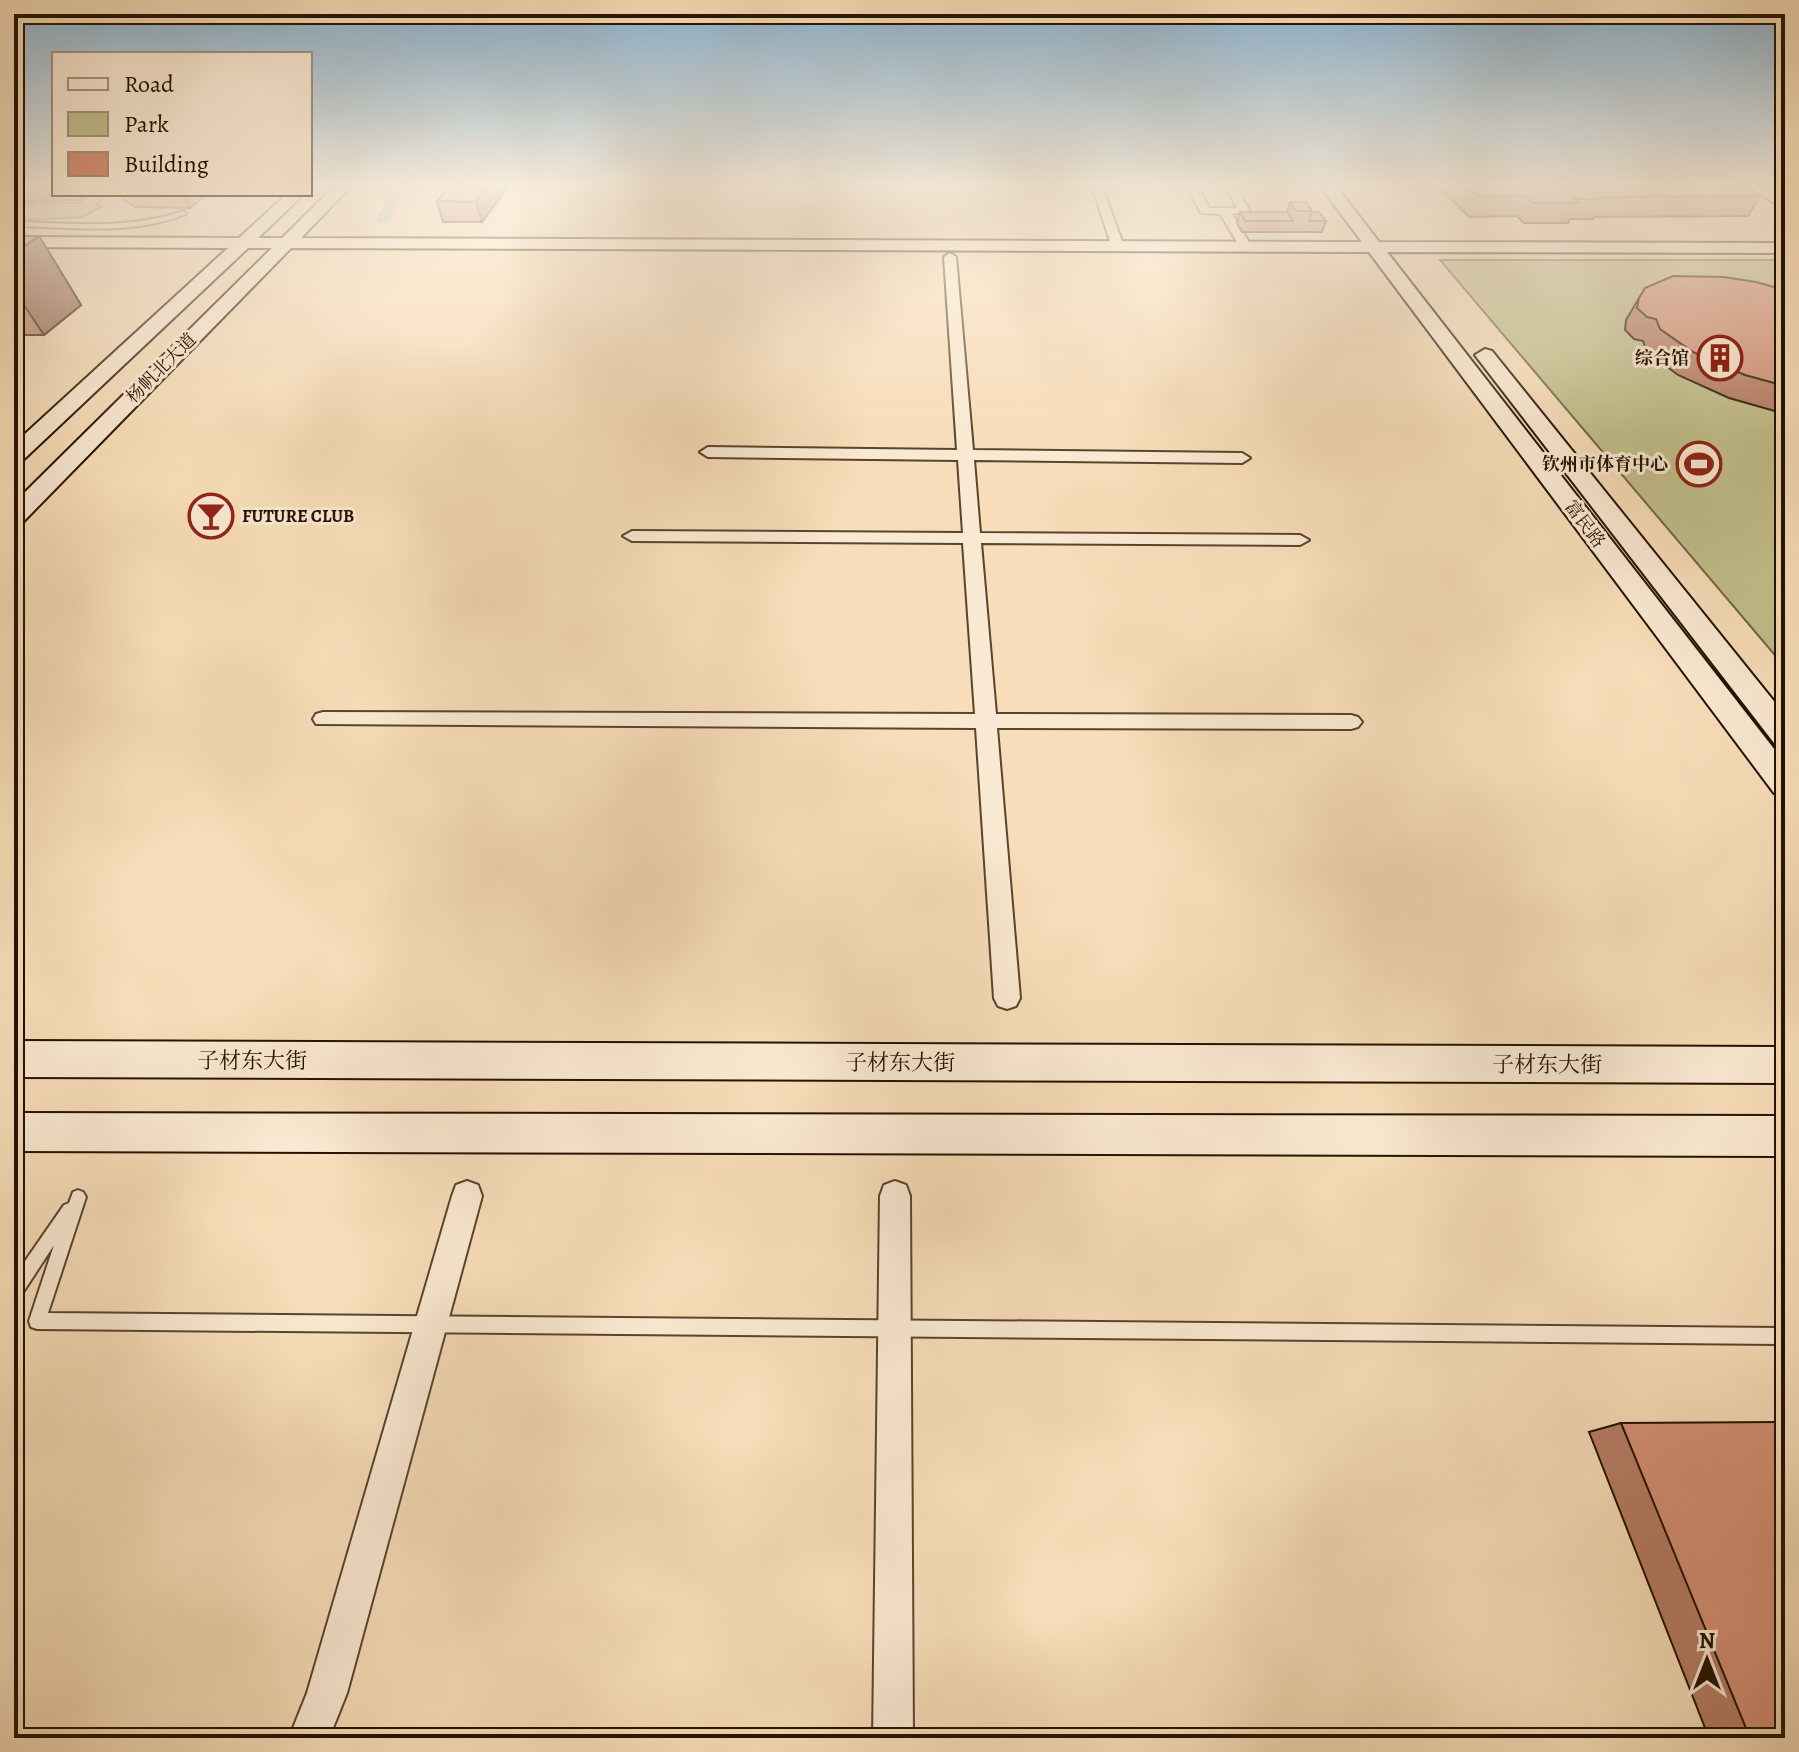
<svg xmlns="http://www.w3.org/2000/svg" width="1799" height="1752" font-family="Alegreya,'Noto Serif SC',serif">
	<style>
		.green { fill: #c2bf8b; stroke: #726846; stroke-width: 2 }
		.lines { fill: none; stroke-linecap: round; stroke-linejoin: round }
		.canal { fill: #a0bab8; fill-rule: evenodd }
		.lane-casing { stroke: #58452e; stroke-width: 4 }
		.street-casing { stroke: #58452e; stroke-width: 4 }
		.secondary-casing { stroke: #231200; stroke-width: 4 }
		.lane { fill: #fae9d2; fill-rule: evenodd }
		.street { fill: #fae9d2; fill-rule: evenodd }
		.secondary { fill: #fae9d2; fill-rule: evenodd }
		.wall { fill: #b67c65; stroke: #231200; stroke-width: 2; fill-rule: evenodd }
		.shaded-wall { fill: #946552; stroke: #231200; stroke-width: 2 }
		.building { fill: #d49075; stroke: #231200; stroke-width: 2 }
		.labels { text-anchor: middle; stroke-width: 6; stroke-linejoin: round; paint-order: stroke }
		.far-poi-label { font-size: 18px; font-weight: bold; fill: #231200; stroke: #fae9d2; text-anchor: end }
		.far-street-label { font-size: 18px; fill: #231200; stroke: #fae9d2 }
		.street-label { font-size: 22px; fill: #231200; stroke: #fae9d2 }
	</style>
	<rect width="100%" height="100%" fill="#f7ddb9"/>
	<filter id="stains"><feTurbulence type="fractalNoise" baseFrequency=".0025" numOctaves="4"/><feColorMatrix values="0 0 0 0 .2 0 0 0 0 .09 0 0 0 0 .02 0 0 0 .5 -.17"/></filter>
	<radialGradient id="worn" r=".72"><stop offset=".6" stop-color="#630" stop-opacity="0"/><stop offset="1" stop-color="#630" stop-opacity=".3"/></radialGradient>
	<!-- green -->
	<path class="green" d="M93 194H110L95 205 103 206 82 217 14 221V203H79Z
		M1440 260H1785V667Z"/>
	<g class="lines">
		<!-- canal -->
		<path class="canal" d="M407 186H456L457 187C442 198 415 184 400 199 395 205 392 216 388 223H378L376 220 390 193Z"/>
		<!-- lane casing -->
		<g class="lane-casing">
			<path id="lane" d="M184 211 186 214C132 236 71 227 14 226V222C71 223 129 230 184 211Z
				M78 1190 83 1192 86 1197 48 1313 1785 1328V1344L37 1329 31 1327 29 1321 54 1245 20 1297 14 1299V1277L64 1205 69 1203 73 1192Z"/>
		</g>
		<!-- street casing -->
		<g class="street-casing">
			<path id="street" d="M1092 186H1102L1124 247 1122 250 1112 247Z
				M1187 186H1197L1209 208H1237L1225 186H1235L1250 211 1232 214 1252 247 1250 250H1242L1220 214 1201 213Z
				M950 253 956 257 973 450 1242 453 1250 458 1242 463 974 460 980 533 1300 535 1309 540 1300 545 981 543 996 714 1351 715 1358 717 1362 722 1358 727 1351 729 997 728 1020 998 1016 1006 1007 1009 998 1006 994 998 976 728 316 724 313 719 316 714 323 712 975 714 963 543 632 541 623 536 632 531 963 533 958 460 708 457 700 452 708 447 957 450 944 257Z
				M467 1181 478 1185 482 1196 347 1693 329 1738H289L307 1693 452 1196 456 1185Z
				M895 1181 906 1185 910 1196 913 1738H873L880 1196 884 1185Z"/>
		</g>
		<!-- secondary casing -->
		<g class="secondary-casing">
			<path id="secondary" d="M335 186H351L301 238 1362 242 1320 186H1336L1379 242 1785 243V253L1387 252 1785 763V797L1774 793 1369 252 291 248 23 522 14 524V503L272 248H248L22 461 14 463V444L228 248 14 247V237L239 238 287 194H304L258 238H282Z
				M1748 186H1765L1785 198V210Z
				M1485 349 1492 351 1785 715V747L1774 743 1478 359 1475 355Z
				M14 1041 1785 1047V1083L14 1077Z
				M14 1113 1785 1116V1156L14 1151Z"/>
		</g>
		<!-- lane -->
		<use href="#lane" class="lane"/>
		<!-- street -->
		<use href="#street" class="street"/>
		<!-- secondary -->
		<use href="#secondary" class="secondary"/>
	</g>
	<!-- wall -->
	<path class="wall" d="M14 186H54V194H90L81 200 14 201Z
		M1438 186H1733L1760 196 1748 216 1594 217 1593 219H1570L1568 223H1524L1517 216 1469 217ZM1629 186H1669L1671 187H1630Z
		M506 190 482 222H443L437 201Z
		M120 194H207L190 208 135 207 122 198Z
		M1290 202 1312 211V212L1326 221 1322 232H1242L1237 223 1240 212H1287Z
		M14 236H39L81 305 44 335H14Z
		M1785 290V414L1729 398 1678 375 1647 352 1643 341 1634 339 1625 330 1626 320 1639 298Z
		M1621 1423 1785 1738H1709L1589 1432Z"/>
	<!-- shaded-wall -->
	<path class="shaded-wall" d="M488 186H505L506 190 482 222 476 202Z
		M77 194H90L81 200Z
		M183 194H207L190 208Z
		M39 236 81 305 44 335 14 290V253Z"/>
	<!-- building -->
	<path class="building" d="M450 186H488L476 202 437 201Z
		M1466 186H1628L1630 187 1733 186 1735 187H1746L1760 196 1601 197 1603 199H1573L1578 203H1533L1525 196H1477Z
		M126 194H161L162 197H130Z
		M1290 202H1306L1312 211H1296Z
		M1240 212H1287L1293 221H1245Z
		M1312 212H1319L1326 221H1309Z
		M14 236H39L14 253Z
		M1673 276 1724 277 1756 282 1785 290V386L1745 375 1693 352 1660 329 1656 319 1647 317 1637 308 1639 298 1645 288Z
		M1785 1422V1738H1750L1621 1423Z"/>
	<!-- sky -->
	<linearGradient id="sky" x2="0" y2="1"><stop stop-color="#8bb6d5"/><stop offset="0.43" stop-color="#fbf0e0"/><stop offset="1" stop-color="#fbf0e0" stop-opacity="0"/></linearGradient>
	<rect width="1799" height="431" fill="url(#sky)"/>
	<!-- icons -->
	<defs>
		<g id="building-ring" transform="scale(2.3)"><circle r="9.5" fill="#fae9d2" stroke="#8f2418" stroke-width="1.5"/><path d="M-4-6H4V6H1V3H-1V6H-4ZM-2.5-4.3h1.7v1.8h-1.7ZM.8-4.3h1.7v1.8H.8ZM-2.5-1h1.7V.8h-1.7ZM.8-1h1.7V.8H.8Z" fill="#8f2418"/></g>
		<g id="stadium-ring" transform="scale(2.3)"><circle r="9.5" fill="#fae9d2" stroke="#8f2418" stroke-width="1.5"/><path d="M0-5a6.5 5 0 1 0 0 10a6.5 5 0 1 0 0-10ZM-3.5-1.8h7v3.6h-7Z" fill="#8f2418"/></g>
		<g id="bar-ring" transform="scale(2.3)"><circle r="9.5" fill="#fae9d2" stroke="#8f2418" stroke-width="1.5"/><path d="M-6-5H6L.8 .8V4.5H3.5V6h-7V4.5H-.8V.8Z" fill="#8f2418"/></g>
	</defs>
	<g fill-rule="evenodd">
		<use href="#building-ring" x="1720" y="358"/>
		<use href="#stadium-ring" x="1699" y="464"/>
		<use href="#bar-ring" x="211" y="516"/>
	</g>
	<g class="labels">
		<!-- far-poi labels -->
		<g class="far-poi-label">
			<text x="1689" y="364">综合馆</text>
			<text x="1668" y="470">钦州市体育中心</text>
			<text x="242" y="522" text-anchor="start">FUTURE CLUB</text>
		</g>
		<!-- far-street labels -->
		<g class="far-street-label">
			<text transform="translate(161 368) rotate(-45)" y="6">杨帆北大道</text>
			<text transform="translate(1585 524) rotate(53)" y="6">富民路</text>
		</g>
		<!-- street labels -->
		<g class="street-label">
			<text x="252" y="1068">子材东大街</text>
			<text x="900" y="1070">子材东大街</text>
			<text x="1547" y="1072">子材东大街</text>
		</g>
	</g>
	<!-- margin -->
	<rect width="1799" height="1752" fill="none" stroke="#f7ddb9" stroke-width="48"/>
	<rect x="16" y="16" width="1767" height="1720" fill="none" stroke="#231200" stroke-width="4"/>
	<rect x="24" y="24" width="1751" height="1704" fill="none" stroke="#231200" stroke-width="2"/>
	<!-- legend -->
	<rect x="52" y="52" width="260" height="144" fill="#fae9d2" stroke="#a4937e" stroke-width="2"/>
	<rect x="68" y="78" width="40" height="12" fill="#fae9d2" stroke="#a4937e" stroke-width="2"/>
	<text x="124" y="92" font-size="24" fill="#231200">Road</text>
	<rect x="68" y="112" width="40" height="24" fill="#c2bf8b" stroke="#a4937e" stroke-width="2"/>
	<text x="124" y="132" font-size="24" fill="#231200">Park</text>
	<rect x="68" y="152" width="40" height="24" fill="#d49075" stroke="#a4937e" stroke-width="2"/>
	<text x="124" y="172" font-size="24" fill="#231200">Building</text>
	<!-- north arrow -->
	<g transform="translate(1707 1660)" stroke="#fae9d2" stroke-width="6" paint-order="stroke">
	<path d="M0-6L14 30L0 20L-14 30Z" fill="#231200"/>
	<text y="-12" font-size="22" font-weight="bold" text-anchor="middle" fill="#231200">N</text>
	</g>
	<rect width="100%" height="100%" filter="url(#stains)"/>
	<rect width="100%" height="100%" fill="url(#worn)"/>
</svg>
